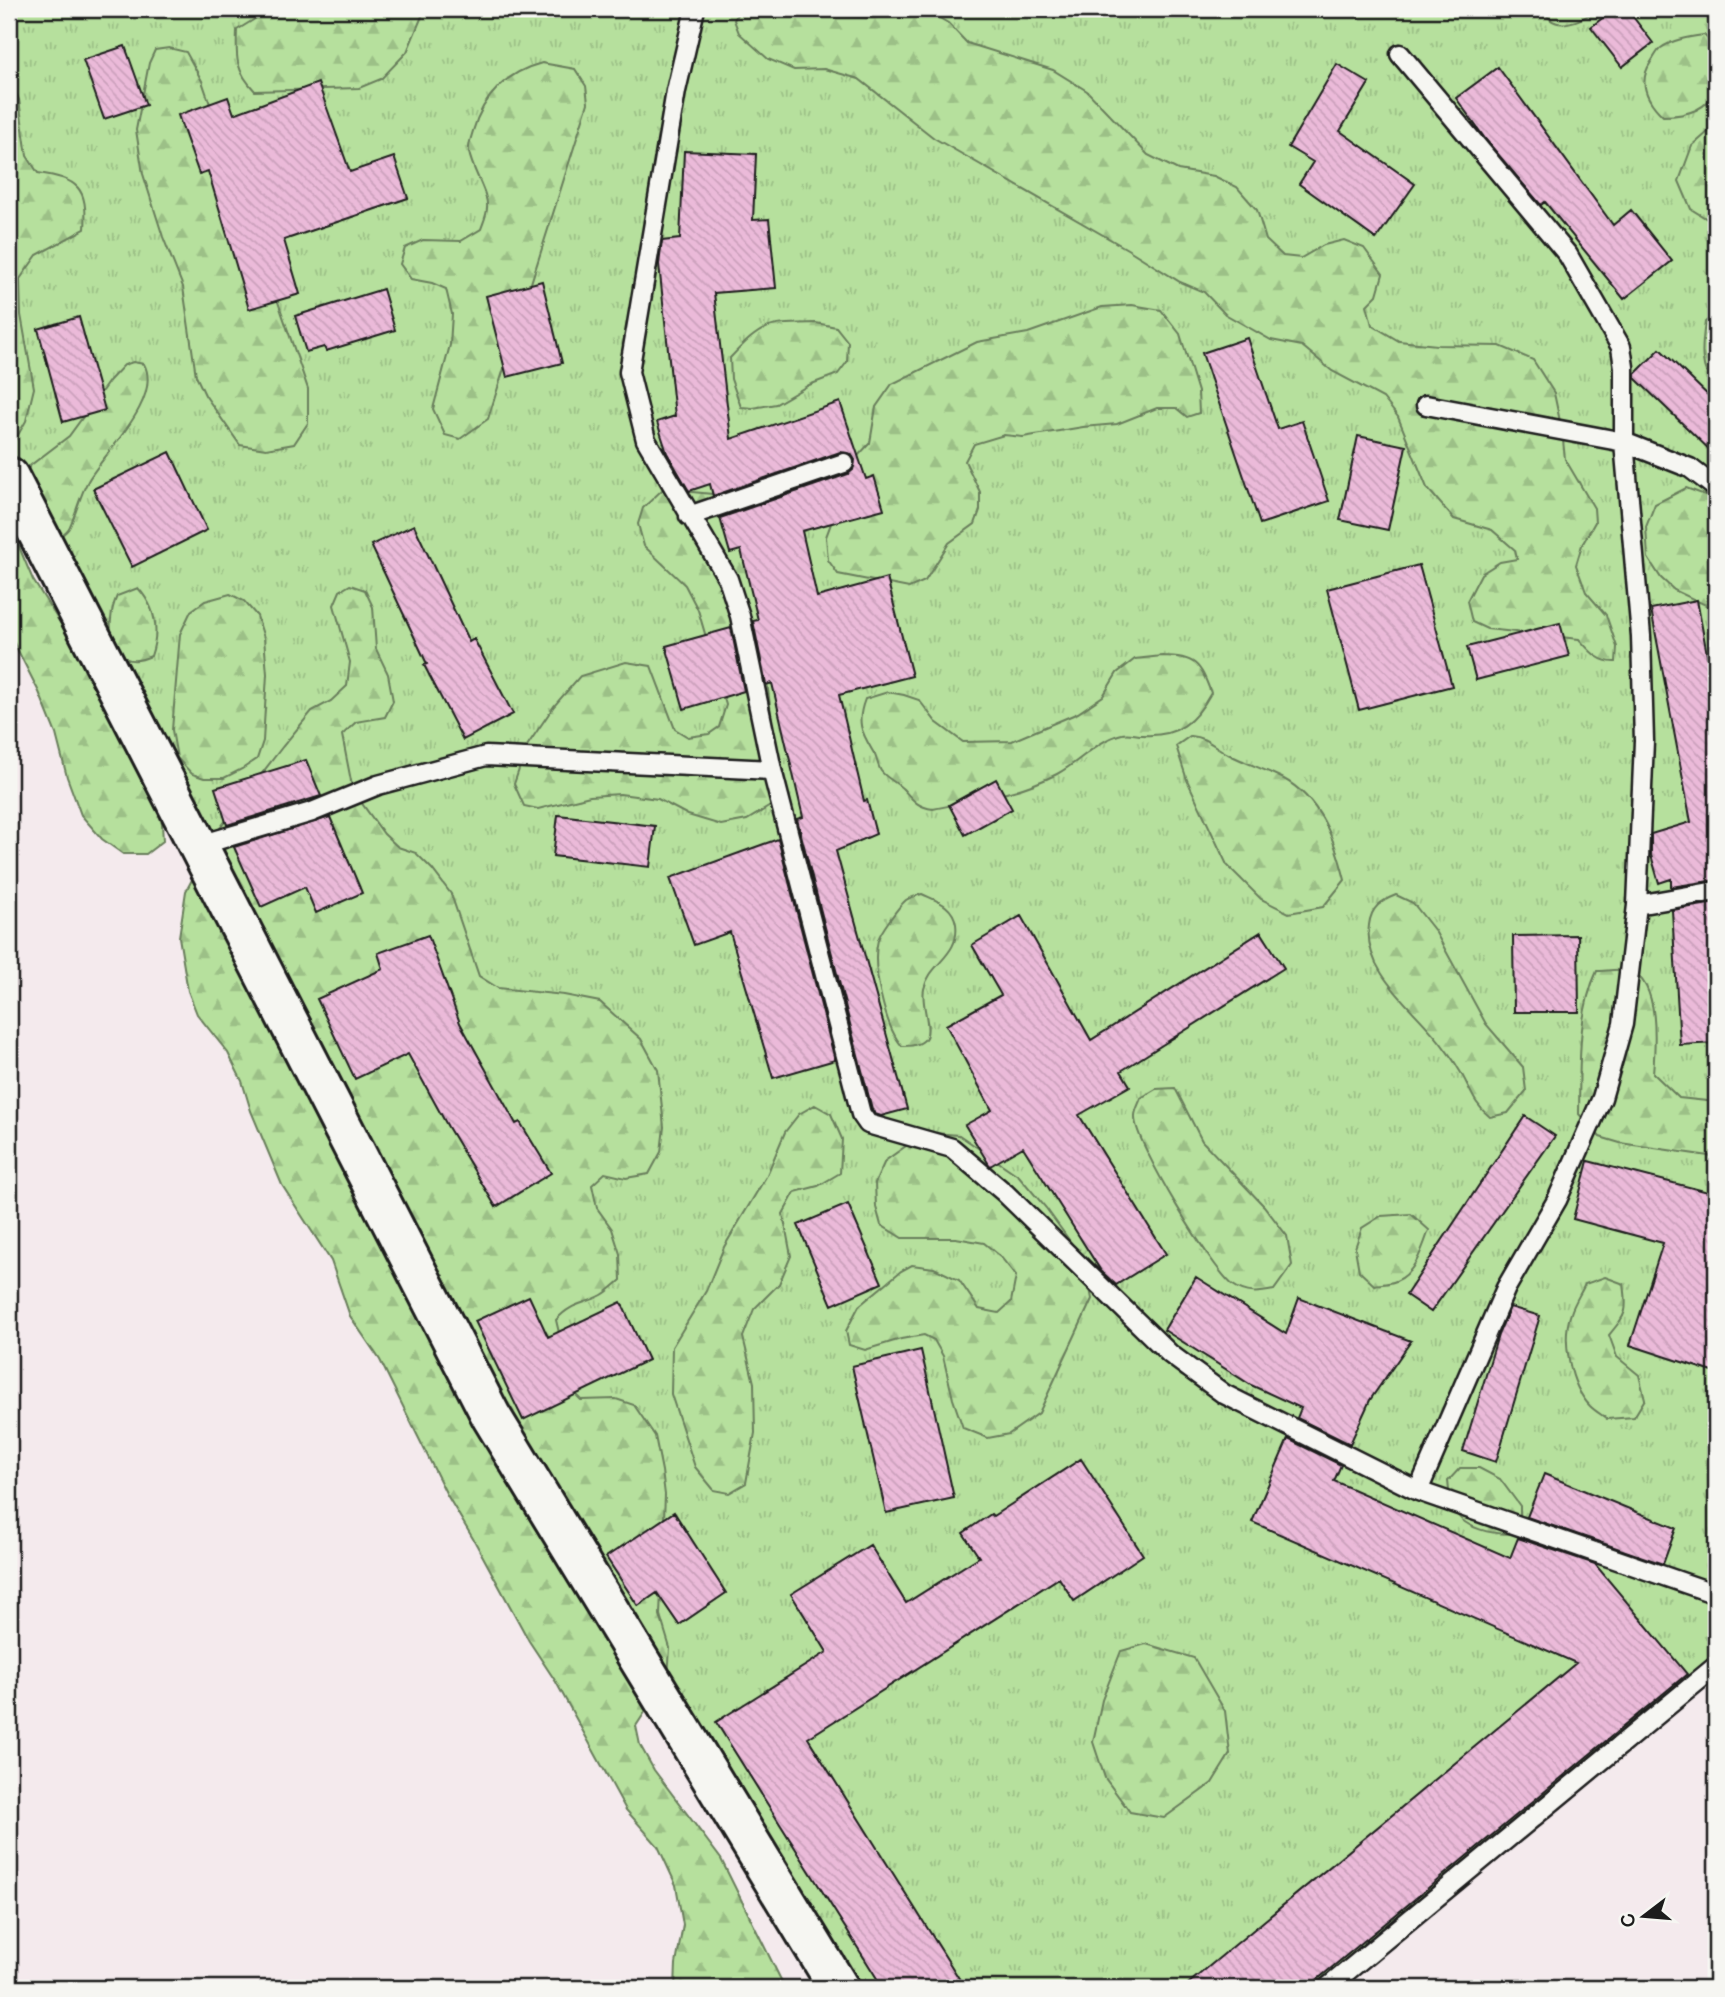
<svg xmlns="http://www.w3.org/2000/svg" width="1725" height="1997" font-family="'Balsamiq Sans',sans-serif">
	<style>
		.grass { fill: url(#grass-tufts); stroke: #697e5c; stroke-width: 2 }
		.forest { fill: url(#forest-firs); stroke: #697e5c; stroke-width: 2 }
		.building { fill: url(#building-back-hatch); stroke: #1c1c1c; stroke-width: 2 }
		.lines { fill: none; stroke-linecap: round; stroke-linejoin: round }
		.lane-casing { stroke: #1c1c1c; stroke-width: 23 }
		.secondary-casing { stroke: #1c1c1c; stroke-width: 44 }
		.lane { stroke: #f6f6f2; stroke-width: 18 }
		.secondary { stroke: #f6f6f2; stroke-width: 38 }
	</style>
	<defs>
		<pattern id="grass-tufts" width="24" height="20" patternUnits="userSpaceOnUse" patternTransform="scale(1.75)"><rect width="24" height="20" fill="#b6e09d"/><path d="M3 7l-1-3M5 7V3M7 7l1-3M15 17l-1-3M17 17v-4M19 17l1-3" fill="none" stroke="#9cc087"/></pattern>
		<pattern id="forest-firs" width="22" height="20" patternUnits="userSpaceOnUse" patternTransform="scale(1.75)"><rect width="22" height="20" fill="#b6e09d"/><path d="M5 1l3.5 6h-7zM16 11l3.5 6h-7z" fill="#9cc087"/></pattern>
		<pattern id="building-back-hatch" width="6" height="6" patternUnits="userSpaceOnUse" patternTransform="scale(1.75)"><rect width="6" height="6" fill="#ebbad9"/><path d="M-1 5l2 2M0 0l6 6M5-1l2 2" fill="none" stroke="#c99fba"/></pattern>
	</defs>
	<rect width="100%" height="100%" fill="#f4eaed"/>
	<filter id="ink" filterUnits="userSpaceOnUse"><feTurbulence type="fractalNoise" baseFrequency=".0143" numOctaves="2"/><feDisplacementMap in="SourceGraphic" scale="14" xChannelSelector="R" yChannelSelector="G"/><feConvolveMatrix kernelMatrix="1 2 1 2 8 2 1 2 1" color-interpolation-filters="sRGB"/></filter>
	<g filter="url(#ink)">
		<!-- grass -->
		<path class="grass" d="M9 9H1716V1672L1334 1988H839L9 468Z"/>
		<!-- forest -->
		<path class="forest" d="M271 9H425L407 52 381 79 359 88 255 91C235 70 236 58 237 30Z
			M740 9H832L848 16 874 18 911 9H924L948 23 967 43 1053 70 1087 91 1148 155 1178 170 1214 176 1237 187 1257 210 1266 240 1283 256 1301 258 1324 245 1344 240 1364 248 1383 274 1377 295 1367 305 1372 325 1399 341 1437 345 1500 346 1533 360 1554 393 1562 431 1565 459 1594 508 1595 522 1582 545 1576 565 1586 592 1606 615 1617 647 1616 662C1599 663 1590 651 1579 639L1487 629 1472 622 1467 601 1481 574 1500 562 1517 559 1515 550 1492 530 1454 519 1427 488 1398 417 1383 398 1332 371 1302 346 1271 340 1225 314 1204 292 1180 282 1129 250 934 138 859 79 824 69 794 70 768 59 739 33 734 20Z
			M1544 9H1598C1583 20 1552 35 1544 9Z
			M1704 35 1716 47C1716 59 1720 80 1715 91 1706 111 1683 116 1663 116 1647 101 1637 83 1651 62 1654 58 1657 51 1661 48 1673 39 1690 37 1704 35Z
			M169 48 186 52 202 81 308 389V423L294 444 266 449 240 445 205 395 196 376 183 287 163 237 143 174 136 130 149 63 155 50Z
			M542 63 575 69 586 86 588 103 488 419 460 439 445 435 433 409 450 345 452 314 446 289 432 283 411 279 400 264 405 248 423 240 461 241 481 229C483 223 487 215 487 208 489 194 472 170 469 152 468 145 471 138 473 131 483 96 507 72 542 63Z
			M9 75 19 100 27 156 38 173C78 179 88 187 85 229L37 255 20 279 21 315 34 388 26 421 14 442 9 445Z
			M1716 125V222H1712L1691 209 1679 181 1692 146Z
			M1132 305 1161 310 1180 334 1198 392 1199 413 1187 417 1176 408H1157L1117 424 1083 427 1023 437 1004 435 974 444 965 461 980 492V510L975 524 949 543 925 581 909 588 838 574 828 560 826 537 855 459 870 443 876 407 892 384 977 342 1028 333 1102 307Z
			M1716 314V387C1698 370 1702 345 1705 322Z
			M816 323 836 327 848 342 847 362 838 374 809 385 776 404 753 408 741 407 731 379 730 358C764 322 768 324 816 323Z
			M133 362 144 364C163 399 104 453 88 481 80 495 77 511 70 526 68 532 60 536 55 540L11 491 31 465 69 436 110 380 124 365Z
			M1686 488 1716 499V610L1674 590 1661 578 1648 558 1646 527 1655 504Z
			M663 489 712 494 752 563 780 785 777 802 747 820 721 825 688 815 658 799 620 794 590 796 538 809 524 806 514 784 527 746 554 706 580 676 626 662 651 666 675 729 688 737 709 734 719 727 726 705 698 610 685 585 644 546 638 524 643 508Z
			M9 523 33 580 116 711 141 777 152 792 162 824 163 841 146 854H123L102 839 81 815 67 777 56 734 39 692 9 633Z
			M350 585 365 590 373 607 376 649 388 674 393 701 385 717 356 722 342 735 353 791 384 834 398 847 416 853 432 869 451 894 479 976 498 988 564 995 600 1002 641 1039 658 1070 664 1127 661 1152 649 1174 626 1178 605 1173 592 1185 597 1208 612 1229 620 1254 621 1280C615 1285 609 1291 602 1295 584 1305 572 1302 556 1320L573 1392 581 1400 616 1399 634 1405 655 1436 662 1471 665 1495 660 1615 670 1648 668 1677 636 1726 640 1745 654 1770 721 1859 785 1988H675L676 1964 683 1925 676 1885 658 1846 626 1810 556 1682 529 1641 475 1542 447 1495 380 1360 350 1316 331 1261 282 1185 251 1111 242 1081 228 1053 197 1014 188 991 179 937 186 891 217 832 283 746 312 711 331 701 347 686 350 662 334 605 340 591Z
			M138 588C156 608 160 630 151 656 109 675 104 624 117 596Z
			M230 594 244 601 257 616 264 638 267 674 263 741 257 759 242 769 224 778H204L192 774 177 758 172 730 180 634 191 611 205 601Z
			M1162 656C1195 656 1200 663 1211 693 1195 722 1178 737 1143 735 1136 735 1128 732 1122 734 1097 740 1080 762 1057 774 1018 794 975 800 933 809 917 807 913 800 903 789 896 782 886 778 881 771 878 766 877 760 875 755 863 734 855 725 865 699L888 692 904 695 919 700 936 722 963 742 1012 741 1078 713 1103 696 1117 673 1135 659Z
			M1190 736C1206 737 1213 746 1228 754 1245 763 1264 769 1282 778 1320 798 1335 840 1345 880L1323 907 1289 913 1261 899 1227 865 1187 780 1176 746Z
			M922 894C937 901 953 905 956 924 960 956 929 963 924 989 919 1013 946 1047 902 1046 885 1027 871 966 878 940 880 932 899 906 906 900 911 897 916 896 922 894Z
			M1396 895 1413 903 1435 931 1486 1024 1523 1067 1526 1091 1508 1113 1490 1117C1472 1103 1470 1086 1458 1068 1454 1060 1448 1053 1443 1046 1416 1009 1363 974 1369 925 1371 907 1381 901 1396 895Z
			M1597 971C1606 971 1621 968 1630 971 1661 983 1655 1048 1653 1073L1679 1098 1716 1102V1157L1620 1143 1600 1137 1579 1114C1580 1067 1577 1014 1597 971Z
			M1175 1088 1202 1141 1264 1206 1287 1236 1292 1265 1274 1290C1259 1293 1247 1295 1233 1285 1213 1271 1135 1143 1135 1118 1134 1112 1139 1104 1141 1098L1156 1089Z
			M815 1105 831 1114 842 1139 840 1173 818 1186 795 1192 783 1214 791 1256 779 1284 754 1309 743 1337 754 1383 755 1433 746 1483 729 1493 714 1490 695 1467 671 1394 672 1347 706 1291 724 1247 767 1175 785 1132 799 1114Z
			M934 1133 959 1135 1019 1176 1046 1208 1085 1262 1092 1299 1039 1413 1009 1434 988 1438 963 1428 953 1399 943 1356 934 1340 924 1335 901 1339 865 1350 849 1345 846 1331 859 1306 901 1271 912 1265 934 1268 959 1280 979 1309 999 1313 1011 1302 1016 1276 1000 1256 984 1243 956 1238H902L881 1225 876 1207 875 1183 885 1161 920 1136Z
			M1411 1214 1429 1230C1423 1247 1415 1274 1396 1281 1390 1284 1381 1284 1374 1285L1359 1271 1355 1248 1362 1228 1381 1216Z
			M1605 1277 1624 1284C1628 1312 1627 1313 1609 1335L1617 1357 1639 1375 1645 1399 1634 1417 1607 1419C1602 1415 1595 1411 1590 1406 1570 1385 1561 1340 1571 1313 1574 1303 1581 1293 1585 1284Z
			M1460 1468H1479L1500 1479 1520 1506V1533C1496 1536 1460 1530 1451 1504 1449 1497 1449 1488 1448 1481Z
			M1146 1644 1194 1658 1225 1711 1230 1754 1212 1783 1164 1818 1130 1812 1105 1778 1093 1742 1102 1700 1121 1651Z"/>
		<!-- building -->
		<path class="building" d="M1614 9H1627L1653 43 1622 67 1591 27Z
			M125 46 146 105 104 119 83 60Z
			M1337 64 1369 83 1340 131 1415 184 1376 239 1299 184 1313 162 1288 147Z
			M1498 67 1613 225 1631 210 1672 261 1624 299 1545 202 1541 205 1486 140 1456 98Z
			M318 83 350 172 394 157 408 198 284 240 300 294 249 309 208 171 199 174 178 115 228 97 234 114Z
			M684 151 756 154 753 220 769 219 776 288 714 293 731 439 840 402 866 479 874 476 884 509 802 531 817 597 887 578 912 676 839 695 864 801 867 800 876 834 836 851 907 1109 881 1116 875 1114 872 1109 797 819 803 817 772 683 766 685 753 621 758 620 741 550 730 553 720 518 848 474 853 470 855 460 851 454 840 452 713 496 710 484 689 491 667 453 657 422 675 416 659 264 662 241 680 239Z
			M542 281 562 363 507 377 486 296Z
			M383 289 395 330 326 351 324 347 306 352 295 316Z
			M79 317 105 410 63 422 38 329Z
			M1247 338 1278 429 1302 421 1329 501 1260 524 1202 353Z
			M1660 349 1716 403V456L1635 378V374Z
			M1358 436 1406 446 1388 530 1340 520Z
			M170 452 207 530 132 567 93 489Z
			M414 525 469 642 474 639 513 714 463 740 424 665 427 664 371 545Z
			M1419 565 1452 686 1359 710 1327 589Z
			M1697 600 1716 703V880L1671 887V879L1659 883 1651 855V834L1691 822 1651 609Z
			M1560 623 1569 656 1476 680 1467 647Z
			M731 628 744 691 684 709 666 646Z
			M306 760 321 796 227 825 215 788Z
			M996 779 1012 809 965 835 949 805Z
			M558 815 655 826 650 867 553 856Z
			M330 817 362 893 316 913 305 887 261 907 234 847Z
			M778 839 835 1060 773 1078 730 932 694 945 670 878Z
			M1716 903V1043L1680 1045 1672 910Z
			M1021 916 1091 1040 1261 932 1284 968 1121 1071 1130 1086 1079 1115 1166 1254 1116 1285 1101 1271 1023 1147 990 1166 965 1125 992 1110 946 1025 1001 995 972 945Z
			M428 935 460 1023 516 1124 520 1122 551 1173 496 1207 448 1127 408 1054 355 1079 317 999 383 969 378 953Z
			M1578 935 1579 1012H1514L1513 936Z
			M1525 1116 1555 1136 1431 1312 1406 1295Z
			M1588 1161 1716 1194V1373L1630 1345 1663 1243 1573 1219Z
			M848 1204 882 1283 832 1305 798 1225Z
			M1196 1277 1286 1334 1299 1298 1411 1341 1370 1400 1350 1444 1297 1418 1301 1408 1251 1385 1164 1330Z
			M529 1296 548 1337 621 1302 648 1360 523 1420 475 1321Z
			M1510 1307 1540 1316 1496 1462 1463 1451 1498 1335Z
			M921 1350 954 1498 886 1513 852 1366Z
			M1288 1439 1341 1465 1334 1481 1510 1558 1518 1538 1595 1564 1687 1674 1307 1988H1183L1576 1663 1252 1522Z
			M1081 1459 1143 1555 1074 1601 1059 1578 808 1738 965 1988H883L716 1722 827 1652 791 1594 870 1545 906 1603 979 1557 963 1533 991 1514 993 1516Z
			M1544 1474 1676 1528 1663 1564 1527 1517Z
			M674 1512 726 1593 679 1625 657 1593 638 1606 606 1557Z"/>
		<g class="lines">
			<!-- lane casing -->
			<g class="lane-casing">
				<path id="lane" d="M695 9 676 91 629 372 646 440 728 579 740 616 772 770
					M1400 54 1568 255 1621 347 1624 367V442L1641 636 1644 741 1637 905 1623 1024 1602 1098 1557 1200 1506 1288 1418 1491
					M1426 405 1624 442 1690 468 1716 488
					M689 516 844 463
					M197 846 312 812 378 785 486 756 772 770 861 1114 868 1124 952 1148 1005 1193 1170 1354 1224 1394 1418 1491 1716 1594
					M1637 905 1716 891
					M1327 1988 1716 1666"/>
			</g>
			<!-- secondary casing -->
			<g class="secondary-casing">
				<path id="secondary" d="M9 477 491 1416 839 1988"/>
			</g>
			<!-- lane -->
			<use href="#lane" class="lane"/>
			<!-- secondary -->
			<use href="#secondary" class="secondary"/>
		</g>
	</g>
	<!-- margin -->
	<rect width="1725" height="1997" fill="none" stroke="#f6f6f2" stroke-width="35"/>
	<rect x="18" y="18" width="1690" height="1962" fill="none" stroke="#1c1c1c" stroke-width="2.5" filter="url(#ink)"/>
	<!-- north arrow -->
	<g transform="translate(1644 1916) rotate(254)" stroke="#f6f6f2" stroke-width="5" paint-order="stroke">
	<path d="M0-5L12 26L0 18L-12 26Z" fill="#1c1c1c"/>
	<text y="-10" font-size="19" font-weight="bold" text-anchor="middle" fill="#1c1c1c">С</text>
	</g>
</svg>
